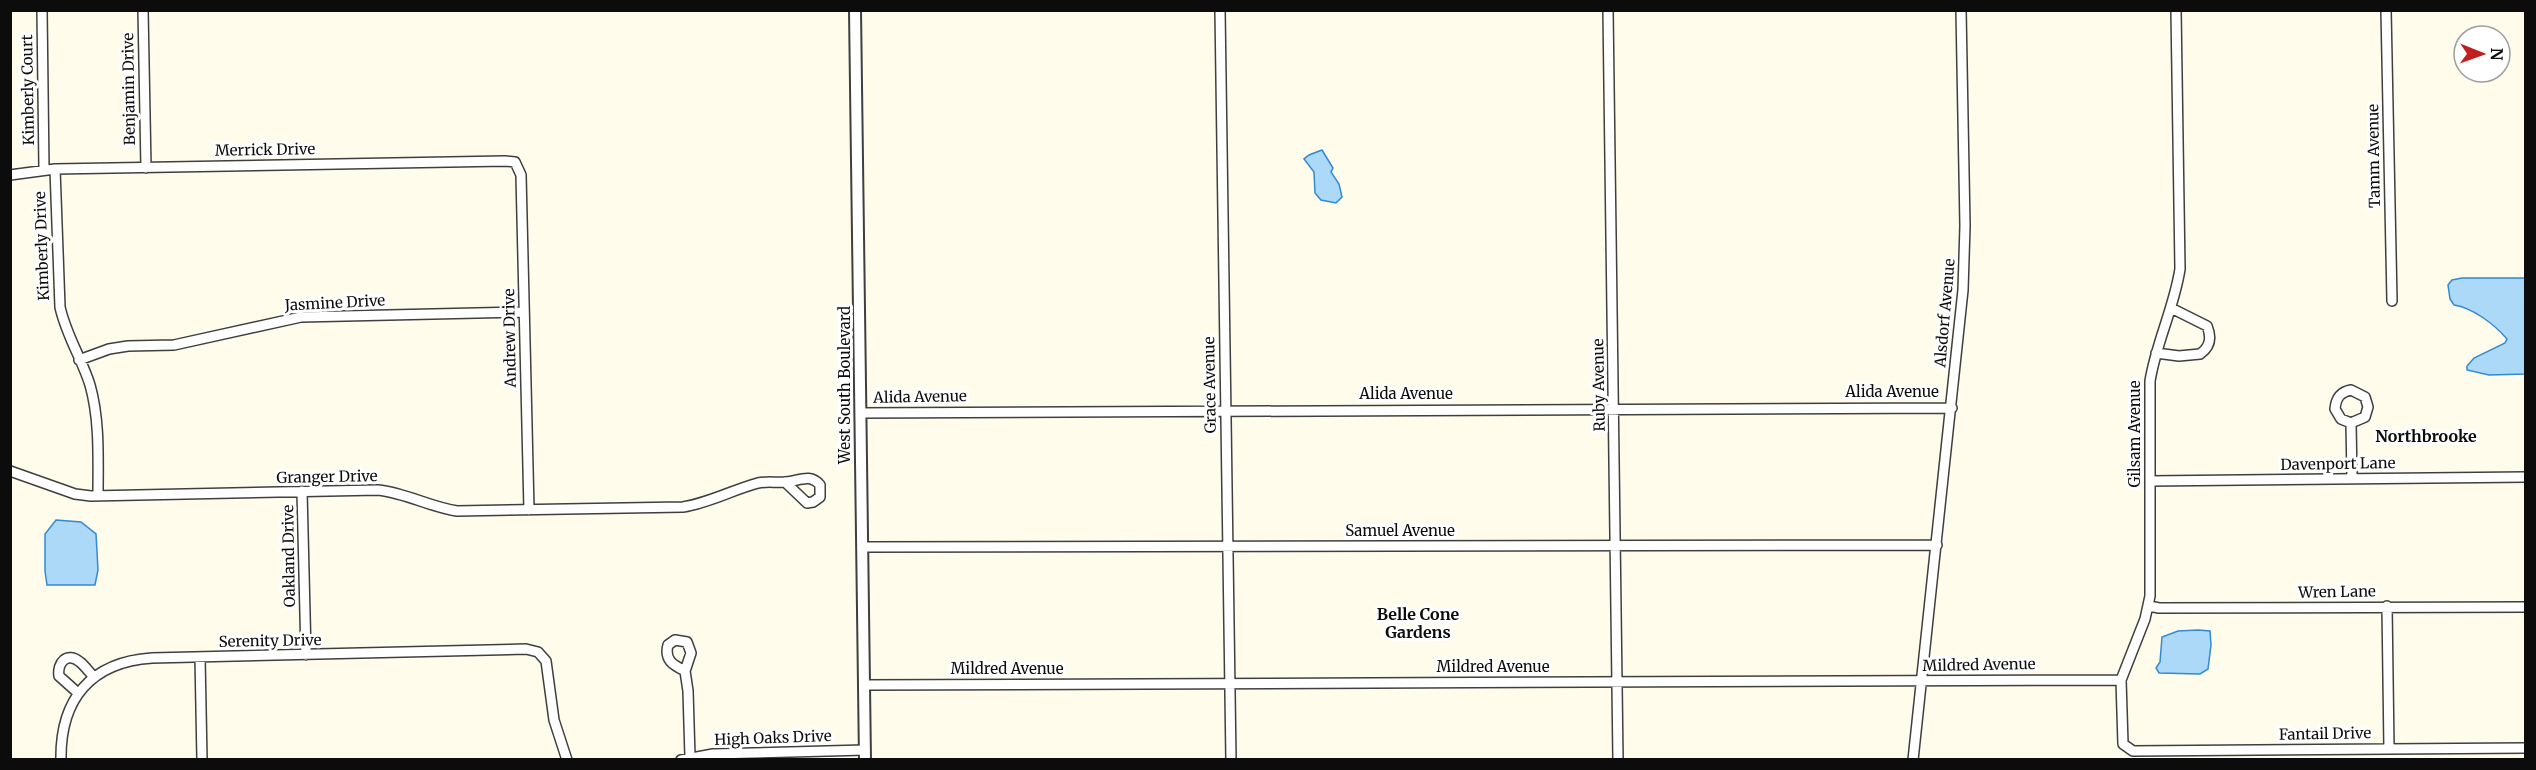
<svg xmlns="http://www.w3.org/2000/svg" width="2536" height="770" font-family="Merriweather,serif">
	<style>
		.water { fill: #add9f9; stroke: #318bd2; stroke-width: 1.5 }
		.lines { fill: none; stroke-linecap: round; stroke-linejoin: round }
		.minor-casing { stroke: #3f3f3f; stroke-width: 12 }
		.tertiary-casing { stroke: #3f3f3f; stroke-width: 14 }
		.minor { stroke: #fff; stroke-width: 9 }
		.tertiary { stroke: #fff; stroke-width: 10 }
		.labels { text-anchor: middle; stroke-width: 6; stroke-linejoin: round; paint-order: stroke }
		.street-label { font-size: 15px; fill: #0c0c0c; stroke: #fff }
		.neighbourhood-label { font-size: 16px; font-weight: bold; fill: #0c0c0c; stroke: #fff }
	</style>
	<rect width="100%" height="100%" fill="#fffceb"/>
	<!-- water -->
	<path class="water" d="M1322 150 1333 168 1331 172 1339 184 1342 197 1336 203 1321 200 1315 193 1314 172 1304 159 1309 155Z
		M2462 278H2525V374L2489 375 2467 370V366L2474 358 2505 343 2507 339C2494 324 2473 308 2454 305L2450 299 2448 285 2452 280Z
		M56 520 81 522 96 534 98 570 95 585H47L45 571V534Z
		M2198 630 2210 631 2211 645 2208 669 2200 674 2159 673 2156 668 2160 662 2162 637 2178 631Z"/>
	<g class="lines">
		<!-- minor casing -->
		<g class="minor-casing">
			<path id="minor" d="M42 10 44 170
				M143 10 146 168
				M1220 10 1231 760
				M1608 10 1618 760
				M2176 10 2180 269C2174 308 2156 343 2150 381V596L2145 619 2121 680 2123 744 2133 751 2526 748
				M2386 10 2392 301
				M55 169 60 307C66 335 82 359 90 385 100 420 98 460 98 496
				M10 175 55 169 505 161 515 162 521 175 529 510
				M2156 353 2179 356 2200 354C2210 347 2212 338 2207 326L2171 308
				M79 360 109 349 128 346 174 345 301 317 524 312
				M861 413 1952 408
				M2351 423 2341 419 2335 409C2336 398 2340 392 2351 390L2365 397 2368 407 2365 417 2351 423 2352 478
				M10 471 75 494 91 496 378 490C406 493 430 507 457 511L683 507C709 503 732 490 758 483 768 481 776 483 786 482 799 481 810 473 820 485V497L813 502 807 503 785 482
				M2150 481 2526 477
				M302 491 306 655
				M862 547 1937 545
				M2149 606 2159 608 2526 607
				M2387 606 2389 749
				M200 657 202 760
				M685 671C673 665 664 660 668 645L675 640 687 642 691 653 685 671 688 691 690 757
				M864 685 2121 680
				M78 693 59 676C57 663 67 651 80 662 85 666 89 672 94 677
				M61 760C60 699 91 662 152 658L526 649 538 652 546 661 554 720 567 760
				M681 760 713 754 865 750
				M1913 760 1963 290 1965 226 1961 10"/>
		</g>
		<!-- tertiary casing -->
		<g class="tertiary-casing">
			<path id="tertiary" d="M855 10 865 760"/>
		</g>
		<!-- minor -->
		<use href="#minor" class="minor"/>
		<!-- tertiary -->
		<use href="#tertiary" class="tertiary"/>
	</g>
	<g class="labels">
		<!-- street labels -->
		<g class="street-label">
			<text transform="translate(129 89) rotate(-91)" y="5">Benjamin Drive</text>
			<text transform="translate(28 90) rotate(-91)" y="5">Kimberly Court</text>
			<text transform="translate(265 150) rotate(-1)" y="5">Merrick Drive</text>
			<text transform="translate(2374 156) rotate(-91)" y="5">Tamm Avenue</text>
			<text transform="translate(42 246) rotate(-92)" y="5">Kimberly Drive</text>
			<text transform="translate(335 303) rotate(-3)" y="5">Jasmine Drive</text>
			<text transform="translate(1945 313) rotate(-85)" y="5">Alsdorf Avenue</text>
			<text transform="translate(510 338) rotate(-91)" y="5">Andrew Drive</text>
			<text transform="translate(845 385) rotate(-90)" y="5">West South Boulevard</text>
			<text transform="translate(1210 385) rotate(-91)" y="5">Grace Avenue</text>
			<text transform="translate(1599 385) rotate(-91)" y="5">Ruby Avenue</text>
			<text x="1892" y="397">Alida Avenue</text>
			<text x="1406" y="399">Alida Avenue</text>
			<text transform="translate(920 397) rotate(-1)" y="5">Alida Avenue</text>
			<text transform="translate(2135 434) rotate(-90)" y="5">Gilsam Avenue</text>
			<text transform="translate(2338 464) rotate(-1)" y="5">Davenport Lane</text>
			<text transform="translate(327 477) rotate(-1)" y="5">Granger Drive</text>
			<text x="1400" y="536">Samuel Avenue</text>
			<text transform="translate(289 556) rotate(-91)" y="5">Oakland Drive</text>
			<text transform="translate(2337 592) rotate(-1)" y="5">Wren Lane</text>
			<text transform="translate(270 641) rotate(-1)" y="5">Serenity Drive</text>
			<text transform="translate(1979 665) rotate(-1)" y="5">Mildred Avenue</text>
			<text x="1493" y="672">Mildred Avenue</text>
			<text x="1007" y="674">Mildred Avenue</text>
			<text transform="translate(2325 734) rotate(-1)" y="5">Fantail Drive</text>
			<text transform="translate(773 738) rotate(-2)" y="5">High Oaks Drive</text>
		</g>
		<!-- neighbourhood labels -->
		<g class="neighbourhood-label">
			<text x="2426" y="442">Northbrooke</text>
			<text x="1418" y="620">Belle Cone<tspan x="1418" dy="18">Gardens</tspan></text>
		</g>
	</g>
	<!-- border -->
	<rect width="2536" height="770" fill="none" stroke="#0c0c0c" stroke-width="24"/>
	<!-- north arrow -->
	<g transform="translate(2482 54) rotate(91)"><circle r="28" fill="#ffffff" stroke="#9e9e9e" stroke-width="1.5"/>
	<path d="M0-4.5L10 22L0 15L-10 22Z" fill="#c11f1f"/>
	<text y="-9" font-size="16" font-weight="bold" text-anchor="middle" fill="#0c0c0c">N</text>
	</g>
</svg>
